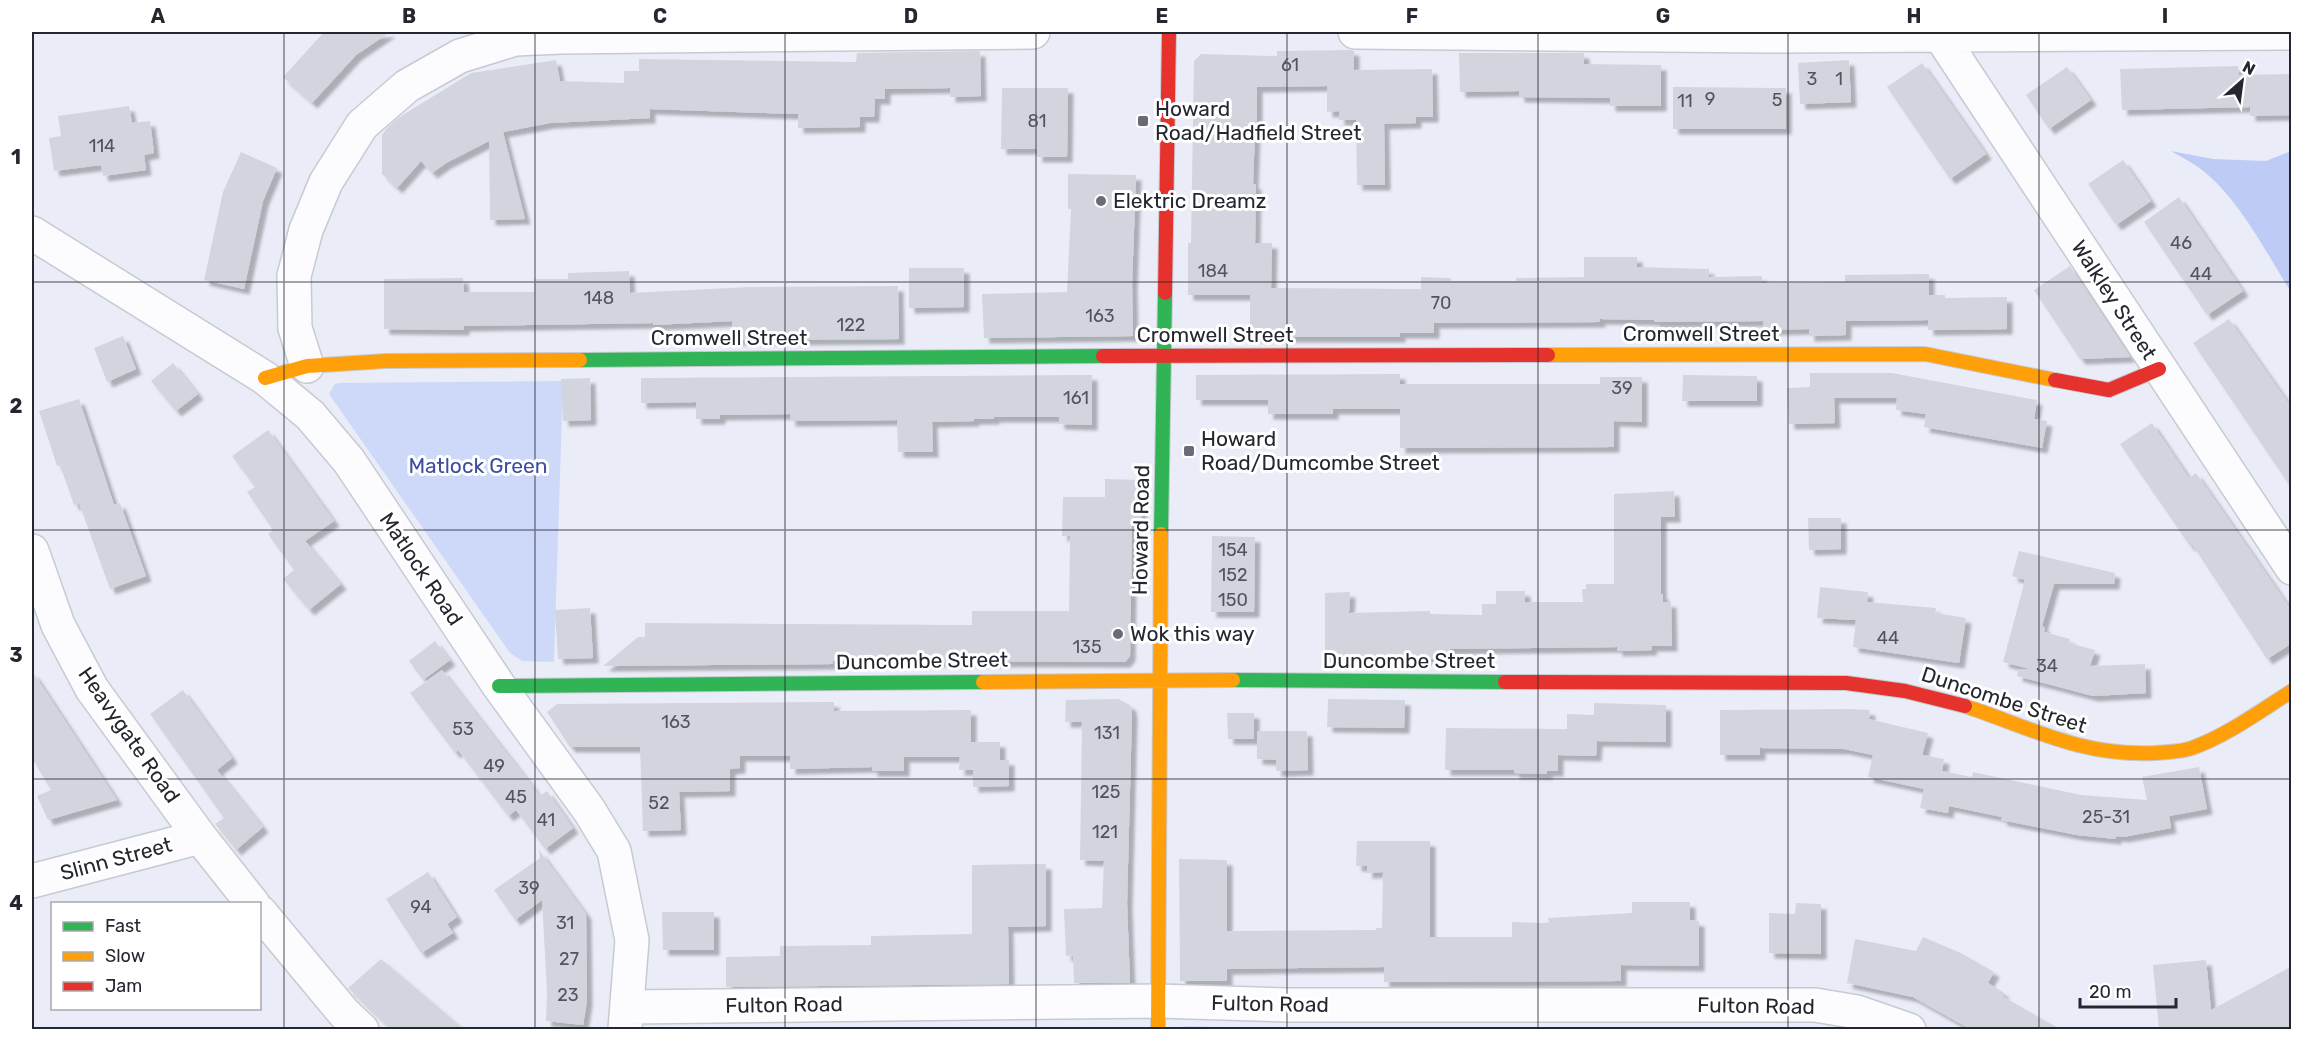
<svg xmlns="http://www.w3.org/2000/svg" width="2323" height="1061" font-family="Rubik,sans-serif">
	<style>
		.green { fill: #ced9fa }
		.forest { fill: #becbf7 }
		.building { fill: #d3d5de; filter: url(#shadow) }
		.lines { fill: none; stroke-linecap: round; stroke-linejoin: round }
		.street-casing { stroke: #c7cad3; stroke-width: 36 }
		.fast-casing { stroke: #c7cad3; stroke-width: 16 }
		.slow-casing { stroke: #c7cad3; stroke-width: 16 }
		.jam-casing { stroke: #c7cad3; stroke-width: 16 }
		.street { stroke: #fcfcfe; stroke-width: 33 }
		.fast { stroke: #30b455; stroke-width: 14 }
		.slow { stroke: #ff9f0a; stroke-width: 14 }
		.jam { stroke: #e5322d; stroke-width: 14 }
		.grid { fill: none; stroke: #242730; stroke-width: 1.5; stroke-opacity: 0.55 }
		.poi-dot { fill: #696c76; stroke: #fff; stroke-width: 2 }
		.labels { text-anchor: middle; stroke-width: 6; stroke-linejoin: round; paint-order: stroke }
		.number-label { font-size: 18px; fill: #52545d }
		.poi-label { font-size: 21px; fill: #242730; stroke: #fff; text-anchor: start }
		.street-label { font-size: 21px; fill: #242730; stroke: #fff }
		.park-label { font-size: 21px; fill: #3d4ea2; stroke: #fff }
		.neatline { fill: none; stroke: #242730; stroke-width: 2 }
		.grid-label { font-size: 20px; text-anchor: middle; font-weight: bold; fill: #242730 }
	</style>
	<defs>
		<filter id="shadow"><feDropShadow dx="5.5" dy="5.5" stdDeviation="1.5" flood-color="#0004"/></filter>
	</defs>
	<rect width="100%" height="100%" fill="#eaedf7"/>
	<!-- green -->
	<path class="green" d="M563 381 554 662 522 661 510 653 329 394 334 385 338 383Z
		M1183 1026 1276 1028 1183 1030Z"/>
	<!-- forest -->
	<path class="forest" d="M2171 151 2213 159 2266 161 2291 151V292C2267 254 2241 203 2207 174 2197 165 2183 158 2171 151Z"/>
	<!-- building -->
	<path class="building" d="M324 32H390L356 55 312 103 283 77Z
		M1351 50 1354 51V70L1432 69 1433 117H1416V123L1384 124 1385 185H1357L1356 120H1339V111L1327 112V86L1257 87V130H1255L1253 184H1256L1255 243H1272L1271 288 1421 289V277L1451 278V281H1516V278L1584 277V257H1637V267L1709 269V277L1762 276V283L1845 282V275L1929 274V295H1945V298L2007 297V329L1928 330V320L1846 321V335L1809 336V329L1763 330V321L1654 322V320L1600 319V322L1434 323V333H1400V337H1250V295H1188V243H1191L1194 61 1201 54 1277 56V51Z
		M980 51 981 96 950 97V88L885 89V99H875L874 117H860V127L798 128V114L650 109V118L550 123 503 132 525 219 490 220 489 141 446 163 432 173 421 161 397 188 382 174V135L386 129 398 118 471 73 556 60 560 81 624 83V71H639V59L856 62 857 53Z
		M1459 53H1584V64L1661 65V106H1610V98L1519 97V91L1460 92Z
		M1849 60 1851 102 1800 104 1798 63Z
		M1922 63 1986 154 1950 179 1887 87Z
		M2238 66 2239 75 2292 74V115L2250 116V107L2122 110 2120 69Z
		M2067 67 2091 100 2049 129 2026 95Z
		M1673 87 1786 88V129H1673Z
		M1002 88H1068L1067 157H1037V149H1001Z
		M129 106 132 123 150 121 154 153 144 155 146 170 103 176 101 165 54 171 49 138 61 136 58 116Z
		M241 152 277 168 263 201 244 289 204 280 223 192Z
		M2123 160 2151 201 2116 225 2088 184Z
		M1068 174 1136 175 1132 285 1133 336 984 338 982 294 1067 292 1071 209H1068Z
		M2179 197 2243 291 2207 315 2144 222Z
		M2070 266 2130 357 2080 359 2034 290Z
		M909 268H964V307L909 308Z
		M629 271 630 293 749 287 898 286 899 339 733 340 732 321 653 325V323L464 326V330L384 329V279L463 278 464 292H534V279H568V273Z
		M2229 319 2292 408V489L2193 343Z
		M123 336 136 369 107 382 94 348Z
		M173 363 198 394 176 411 151 381Z
		M1810 373H1892L2037 400 2034 419 2047 421 2042 448 1924 427 1926 414 1896 410 1897 398H1834L1835 423 1789 424 1787 388 1810 387Z
		M1400 374V384H1600V377H1642V422L1614 421V447L1400 448V409H1333V414H1268V400H1196V375Z
		M1092 375V425L1059 424V417H994V419H974V421L932 422 933 452H898L897 420 790 421V414L720 415V419H696V402L641 403V378Z
		M1683 375 1757 376V401H1682Z
		M590 378 591 420 563 421 561 379Z
		M79 399 114 505 120 503 146 576 110 589 79 503 74 505 60 465 57 466 39 411Z
		M2152 423 2189 478 2196 473 2292 611V643L2267 659 2192 544 2190 546 2120 444Z
		M268 430 334 521 305 541 341 584 309 610 283 579 294 570 268 534 273 530 247 492 255 487 232 456Z
		M1105 479 1142 480 1141 523 1132 522 1130 656 1125 662 833 661V664L603 666 638 637H645V623L972 625V611H1069L1070 536H1062L1063 497H1105Z
		M1674 491 1675 517H1661V594H1663V602H1671L1672 646H1651L1652 650 1617 651V647L1450 649V659H1405V662H1328V657H1325V593L1350 592 1349 613 1430 611V614L1482 615V604H1496V591H1525V602H1583L1582 589H1586V584H1614V494Z
		M1808 518H1841V549L1809 550Z
		M1212 536 1255 537 1254 612H1211Z
		M2019 551 2115 573 2114 584H2054L2042 626 2045 628 2044 632 2070 639 2069 643 2095 650 2090 666 2145 664 2146 693 2093 696 2017 676 2018 670 2030 669 2003 662 2025 580 2012 576Z
		M1820 587 1868 592 1867 602 1936 608 1935 613 1966 618 1959 663 1853 647 1856 620 1817 618Z
		M590 608 593 658 558 659 555 610Z
		M435 641 450 660 423 680 409 661Z
		M442 670 540 796 547 791 573 828 545 849 516 810 508 816 458 750 455 753 410 693Z
		M32 671 117 800 48 820 37 796 51 790 32 758Z
		M183 690 232 758 217 770 263 827 236 850 215 824 224 818 150 714Z
		M1119 699 1131 706 1132 714 1127 903 1130 983H1074L1073 955 1066 956 1064 909 1102 908 1104 861 1080 860 1082 722H1065L1066 700Z
		M1328 699 1405 700 1404 728 1327 727Z
		M834 702V711L971 710V742H1000V760H1009V786L973 787V770H959L960 757H904V771H872V767L790 769V756H740V768L730 769V791L679 792 681 830 643 831 640 747H570L547 712 557 704Z
		M1594 703 1666 705V742L1597 741 1596 756 1558 755V771H1547V774L1514 773V770H1445L1446 728 1567 729V714L1594 715Z
		M1848 709 1870 710 1869 719 1928 733 1922 755 1944 759 1942 771 1972 777 1973 772 2081 795 2147 800 2142 777 2199 767 2207 809 2169 816 2171 828 2123 837 2116 836V839L2077 835 2001 820 2002 817 1949 806 1948 813 1920 808 1924 789 1868 777 1873 755 1844 749 1760 748V755H1720V710Z
		M1227 713H1254V739H1228Z
		M1257 731H1307L1308 770 1276 771V760L1257 759Z
		M1357 841H1430V937H1512V922L1544 923 1549 922 1548 918 1632 913V902H1690V920L1699 921V966L1621 965V981L1384 982V967L1227 969V981H1180L1179 859 1227 860V931L1376 930V928H1382L1383 872 1367 873V866H1356Z
		M539 850 586 914 587 1001 583 1025 546 1021 547 992 542 900 515 920 494 890 540 858Z
		M1046 864V926L1008 927 1009 984 726 987V957L780 956V946L871 945V936L972 934V865Z
		M428 872 457 917 447 924 453 933 421 953 386 899Z
		M1796 903 1821 904V954L1769 953V913L1795 914Z
		M662 912H714V950H663Z
		M1923 937 1961 953 1994 972 1988 983 2004 993 2002 996 2060 1029H1970L1913 997 1847 983 1855 939 1916 951Z
		M381 959 464 1029H391L348 988Z
		M2206 960 2211 1010 2292 966V1029H2159L2153 965Z"/>
	<g class="lines">
		<!-- street casing -->
		<g class="street-casing">
			<path id="street" d="M1355 32 1768 36 2292 33
				M1938 32 2292 568
				M32 233 265 378 310 415 349 461 499 686 589 810 614 851 632 940 625 1029
				M307 366 295 328 294 276 306 230 326 182 362 125 407 86 460 56 515 39 561 37 1033 32
				M32 551 58 625 92 689 200 837 253 904
				M32 881 200 837
				M260 912 344 1013 362 1030
				M628 1007 1158 1001 1287 1005H1815L1857 1012 1909 1030"/>
		</g>
		<!-- fast casing -->
		<g class="fast-casing">
			<path id="fast" d="M580 360 1103 356
				M1161 534 1165 293
				M1233 680 1505 682
				M499 686 983 682"/>
		</g>
		<!-- slow casing -->
		<g class="slow-casing">
			<path id="slow" d="M1548 355 1925 354 2055 380
				M265 378 307 366 386 361 580 360
				M983 682 1233 680
				M1965 706C2031 728 2083 757 2155 753 2167 752 2181 752 2192 748 2228 735 2260 711 2292 691
				M1158 1030 1161 534"/>
		</g>
		<!-- jam casing -->
		<g class="jam-casing">
			<path id="jam" d="M1165 293 1169 32
				M1103 356 1548 355
				M2055 380 2109 390 2159 369
				M1505 682 1846 683 1905 691 1965 706"/>
		</g>
		<!-- street -->
		<use href="#street" class="street"/>
		<!-- fast -->
		<use href="#fast" class="fast"/>
		<!-- slow -->
		<use href="#slow" class="slow"/>
		<!-- jam -->
		<use href="#jam" class="jam"/>
	</g>
	<!-- grid -->
	<path class="grid" d="M284 32V1030M535 32V1030M785 32V1030M1036 32V1030M1287 32V1030M1538 32V1030M1788 32V1030M2039 32V1030M32 282H2292M32 530H2292M32 779H2292"/>
	<!-- markers -->
	<g class="poi-dot">
		<rect x="1137" y="115" width="12" height="12" rx="3"/>
		<circle cx="1101" cy="201" r="6"/>
		<rect x="1183" y="445" width="12" height="12" rx="3"/>
		<circle cx="1118" cy="634" r="6"/>
	</g>
	<g class="labels">
		<!-- number labels -->
		<g class="number-label">
			<text x="1290" y="71">61</text>
			<text x="1812" y="85">3</text>
			<text x="1839" y="85">1</text>
			<text x="1710" y="105">9</text>
			<text x="1777" y="106">5</text>
			<text x="1685" y="107">11</text>
			<text x="1037" y="127">81</text>
			<text x="102" y="152">114</text>
			<text x="2181" y="249">46</text>
			<text x="1213" y="277">184</text>
			<text x="2201" y="280">44</text>
			<text x="599" y="304">148</text>
			<text x="1441" y="309">70</text>
			<text x="1100" y="322">163</text>
			<text x="851" y="331">122</text>
			<text x="1622" y="394">39</text>
			<text x="1076" y="404">161</text>
			<text x="1233" y="556">154</text>
			<text x="1233" y="581">152</text>
			<text x="1233" y="606">150</text>
			<text x="1888" y="644">44</text>
			<text x="1087" y="653">135</text>
			<text x="2047" y="672">34</text>
			<text x="676" y="728">163</text>
			<text x="463" y="735">53</text>
			<text x="1107" y="739">131</text>
			<text x="494" y="772">49</text>
			<text x="1106" y="798">125</text>
			<text x="516" y="803">45</text>
			<text x="659" y="809">52</text>
			<text x="2106" y="823">25-31</text>
			<text x="546" y="826">41</text>
			<text x="1105" y="838">121</text>
			<text x="529" y="894">39</text>
			<text x="421" y="913">94</text>
			<text x="565" y="929">31</text>
			<text x="569" y="965">27</text>
			<text x="568" y="1001">23</text>
		</g>
		<!-- poi labels -->
		<g class="poi-label">
			<text x="1155" y="116">Howard<tspan x="1155" dy="24">Road/Hadfield Street</tspan></text>
			<text x="1113" y="208">Elektric Dreamz</text>
			<text x="1201" y="446">Howard<tspan x="1201" dy="24">Road/Dumcombe Street</tspan></text>
			<text x="1130" y="641">Wok this way</text>
		</g>
		<!-- street labels -->
		<g class="street-label">
			<text transform="translate(2114 300) rotate(57)" y="7">Walkley Street</text>
			<text x="1701" y="341">Cromwell Street</text>
			<text x="1215" y="342">Cromwell Street</text>
			<text x="729" y="345">Cromwell Street</text>
			<text transform="translate(1141 530) rotate(-89)" y="7">Howard Road</text>
			<text transform="translate(421 569) rotate(56)" y="7">Matlock Road</text>
			<text transform="translate(922 661) rotate(-1)" y="7">Duncombe Street</text>
			<text x="1409" y="668">Duncombe Street</text>
			<text transform="translate(2004 700) rotate(18)" y="7">Duncombe Street</text>
			<text transform="translate(129 735) rotate(55)" y="7">Heavygate Road</text>
			<text transform="translate(116 859) rotate(-15)" y="7">Slinn Street</text>
			<text transform="translate(1270 1004) rotate(1)" y="7">Fulton Road</text>
			<text transform="translate(784 1005) rotate(-1)" y="7">Fulton Road</text>
			<text transform="translate(1756 1006) rotate(1)" y="7">Fulton Road</text>
		</g>
		<!-- park labels -->
		<g class="park-label">
			<text x="478" y="473">Matlock Green</text>
		</g>
	</g>
	<!-- border -->
	<rect width="2323" height="1061" fill="none" stroke="#ffffff" stroke-width="66"/>
	<!-- legend -->
	<rect x="51" y="902" width="210" height="108" fill="#ffffff" stroke="#a7a9ac" stroke-width="1.5"/>
	<rect x="63" y="922" width="30" height="9" fill="#30b455" stroke="#a7a9ac" stroke-width="1.5"/>
	<text x="105" y="932" font-size="18" fill="#242730">Fast</text>
	<rect x="63" y="952" width="30" height="9" fill="#ff9f0a" stroke="#a7a9ac" stroke-width="1.5"/>
	<text x="105" y="962" font-size="18" fill="#242730">Slow</text>
	<rect x="63" y="982" width="30" height="9" fill="#e5322d" stroke="#a7a9ac" stroke-width="1.5"/>
	<text x="105" y="992" font-size="18" fill="#242730">Jam</text>
	<!-- north arrow -->
	<g transform="translate(2242 81) rotate(28)" stroke="#ffffff" stroke-width="4.5" paint-order="stroke">
	<path d="M0-4.5L10 22L0 15L-10 22Z" fill="#242730"/>
	<text y="-9" font-size="16" font-weight="bold" text-anchor="middle" fill="#242730">N</text>
	</g>
	<!-- scale -->
	<path d="M2080 998v9h96v-9" fill="none" stroke="#242730" stroke-width="3"/>
	<text x="2089" y="998" font-size="18" fill="#242730" stroke="#ffffff" stroke-width="4.5" paint-order="stroke">20 m</text>
	<rect x="33" y="33" width="2257" height="995" class="neatline"/>
	<g class="grid-label">
		<text x="158" y="23">A</text>
		<text x="409" y="23">B</text>
		<text x="660" y="23">C</text>
		<text x="911" y="23">D</text>
		<text x="1162" y="23">E</text>
		<text x="1412" y="23">F</text>
		<text x="1663" y="23">G</text>
		<text x="1914" y="23">H</text>
		<text x="2165" y="23">I</text>
		<text x="16" y="164">1</text>
		<text x="16" y="413">2</text>
		<text x="16" y="662">3</text>
		<text x="16" y="910">4</text>
	</g>
</svg>
